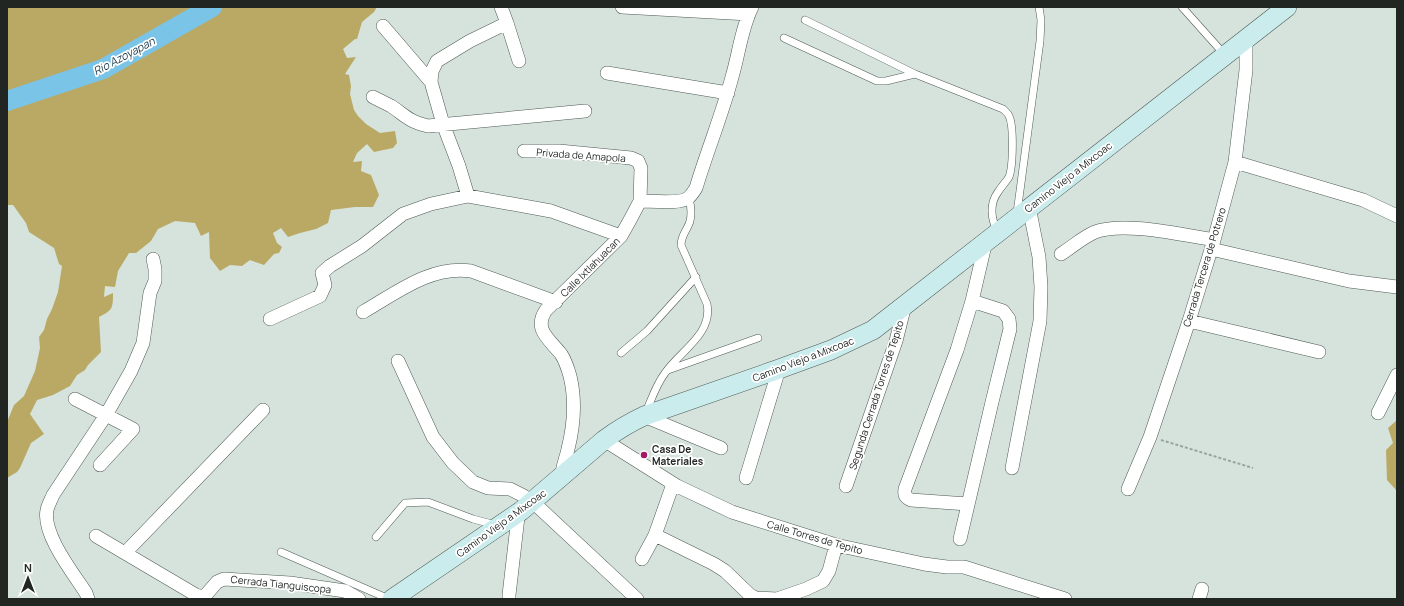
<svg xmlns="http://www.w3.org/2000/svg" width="1404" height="606" font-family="Manrope,sans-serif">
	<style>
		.forest { fill: #b9a965 }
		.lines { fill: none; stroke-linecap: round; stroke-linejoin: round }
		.river { stroke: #7ac4e8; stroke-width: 20 }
		.service-casing { stroke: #4e5a54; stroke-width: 8 }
		.minor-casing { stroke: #4e5a54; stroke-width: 14 }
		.secondary-casing { stroke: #4e5a54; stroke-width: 20 }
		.path { stroke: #99a49e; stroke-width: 2; stroke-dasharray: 3 2; stroke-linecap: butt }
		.service { stroke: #fff; stroke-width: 7 }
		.minor { stroke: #fff; stroke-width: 13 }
		.secondary { stroke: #caeced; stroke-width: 19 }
		.poi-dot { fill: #a31a64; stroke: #fff; stroke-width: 1.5 }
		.labels { text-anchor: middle; stroke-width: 3.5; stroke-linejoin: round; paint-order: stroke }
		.street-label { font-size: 10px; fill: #212623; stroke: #fff }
		.poi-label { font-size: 10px; font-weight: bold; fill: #212623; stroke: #fff; text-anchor: start }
		.water-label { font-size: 11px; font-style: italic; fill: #183a49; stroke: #fff }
	</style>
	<rect width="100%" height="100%" fill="#d6e3dc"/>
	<!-- forest -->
	<path class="forest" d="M7 7H377L374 12 362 22 357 39H355L343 49 347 58 356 57 345 74 349 75 351 86 350 94 354 110 358 116 366 124 380 133 395 131 397 143 393 148 374 152 367 144 357 153 353 162 362 161 361 171 371 175 379 195 373 207H355L331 210 328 223 316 229 300 233 288 237 281 228 273 233 277 243 282 247 279 253 274 254 264 265 250 260 242 266 230 265 220 271 210 258 209 232 201 236 195 223 175 221 158 229 151 241 136 253H129L118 271 115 287 105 286 104 297 113 293C113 308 113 310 99 317L101 352 88 365 85 370 77 375 70 386 53 395 37 400 30 414 44 434 31 443 20 468 17 472 7 478V422L14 405 24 396 35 371 40 348 39 337 44 330 47 319 52 309 58 292 62 266 59 264 54 248 29 232 26 223 13 205H8L7 207Z
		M1397 420V488L1396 490 1387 480 1386 450 1393 443 1388 428Z"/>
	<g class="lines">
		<!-- river -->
		<path class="river" d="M7 101 103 69 212 7"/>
		<!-- service casing -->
		<g class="service-casing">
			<path id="service" d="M1182 7 1224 54
				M805 20 915 74 1003 109C1006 112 1008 113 1009 116 1014 126 1013 167 1009 177 1006 182 1001 187 998 192 989 204 991 220 998 232
				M784 38 877 81H886L915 74
				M1017 213 1040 41 1041 20 1039 7
				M621 353 647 331 696 277
				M668 370 758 338
				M646 412C652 398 656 385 665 373 680 351 713 334 707 304L681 245C681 235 688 229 690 221 692 213 691 206 689 198
				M376 537 405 503 428 502 473 519 496 525
				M281 552 389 599"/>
		</g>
		<!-- minor casing -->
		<g class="minor-casing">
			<path id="minor" d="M501 7 507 23 519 61
				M622 7 749 14
				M383 26 431 82 443 124 459 166 468 196
				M607 73 728 93
				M431 82 432 71 437 61 470 41 507 23
				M373 97C379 100 385 103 391 106 406 116 408 121 428 126L585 111
				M524 151H559L631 158 638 161 641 168 640 201 630 220 621 236 546 310C533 329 549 339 561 354 565 360 568 369 570 376 576 401 574 425 568 449 566 459 562 466 562 476
				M1235 162 1363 200 1397 216
				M640 201C651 201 681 204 688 198 691 196 694 191 696 188 707 151 722 115 732 77 739 54 741 29 752 7
				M1211 249 1349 281 1397 287
				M1061 254C1072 247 1083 237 1095 232 1123 221 1183 235 1214 240
				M363 312C396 293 431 265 471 271L556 302
				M270 319 320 296 325 285 322 273 330 266 362 246 403 214 431 204 468 196 551 211 621 236
				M1189 321 1319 352
				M398 361 433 437 453 463 473 482 488 488 510 489 522 495 533 502 637 599
				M75 399 133 429 100 465
				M1378 413 1397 375
				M644 416 721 448
				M604 440 677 486 732 512 836 545 924 564 947 567H964L1065 599
				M1012 468 1040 321 1041 287 1039 257 1029 207
				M746 478 779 369
				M673 484 655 535 714 564 725 571 750 595 756 598 777 599 806 589 823 581 829 571 836 545
				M846 486 896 341 905 305
				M1128 489 1150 437 1189 321 1214 240 1235 162 1243 95 1246 70V38
				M968 504 911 500C905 497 904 495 905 489L957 350 972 301 986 241
				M96 536 196 595 204 597 217 582 224 579 290 583 345 591 359 599
				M960 539 992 402 1010 329 1009 319 1003 311 972 301
				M125 553 263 410
				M642 559 655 535
				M88 599 86 593C73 573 42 534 47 510 48 505 51 500 53 495L106 415 131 371 143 343 150 293 155 281V269L153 259
				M509 599V595L518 517 521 511
				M1199 599 1202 589"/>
		</g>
		<!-- secondary casing -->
		<g class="secondary-casing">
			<path id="secondary" d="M392 599 521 511 604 440C616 431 629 423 644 416L779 369 831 350 873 330 1287 7"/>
		</g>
		<!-- path -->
		<path class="path" d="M1161 440 1253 468"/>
		<!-- service -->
		<use href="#service" class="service"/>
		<!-- minor -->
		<use href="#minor" class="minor"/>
		<!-- secondary -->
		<use href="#secondary" class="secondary"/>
	</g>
	<!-- markers -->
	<circle class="poi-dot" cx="644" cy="455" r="4"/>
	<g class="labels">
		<!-- street labels -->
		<g class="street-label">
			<text transform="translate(581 155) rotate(4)" y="4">Privada de Amapola</text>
			<text transform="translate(1068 177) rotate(-38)" y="4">Camino Viejo a Mixcoac</text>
			<text transform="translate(590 267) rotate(-45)" y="4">Calle Ixtlahuacan</text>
			<text transform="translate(1204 267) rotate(-73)" y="4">Cerrada Tercera de Potrero</text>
			<text transform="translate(803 359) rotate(-21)" y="4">Camino Viejo a Mixcoac</text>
			<text transform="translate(876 395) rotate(-72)" y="4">Segunda Cerrada Torres de Tepito</text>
			<text transform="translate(501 523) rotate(-36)" y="4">Camino Viejo a Mixcoac</text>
			<text transform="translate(815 537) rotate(16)" y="4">Calle Torres de Tepito</text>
			<text transform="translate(281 584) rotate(6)" y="4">Cerrada Tianguiscopa</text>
		</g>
		<!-- poi labels -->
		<g class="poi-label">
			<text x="652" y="453">Casa De<tspan x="652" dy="12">Materiales</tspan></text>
		</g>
		<!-- water labels -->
		<g class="water-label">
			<text transform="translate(124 56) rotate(-28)" y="4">Rio Azoyapan</text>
		</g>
	</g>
	<!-- border -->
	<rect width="1404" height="606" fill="none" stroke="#212623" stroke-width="16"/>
	<!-- north arrow -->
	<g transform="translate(28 578)" stroke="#ffffff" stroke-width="3" paint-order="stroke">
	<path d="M0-3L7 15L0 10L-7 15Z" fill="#212623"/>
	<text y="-6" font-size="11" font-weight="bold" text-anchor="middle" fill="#212623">N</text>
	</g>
</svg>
